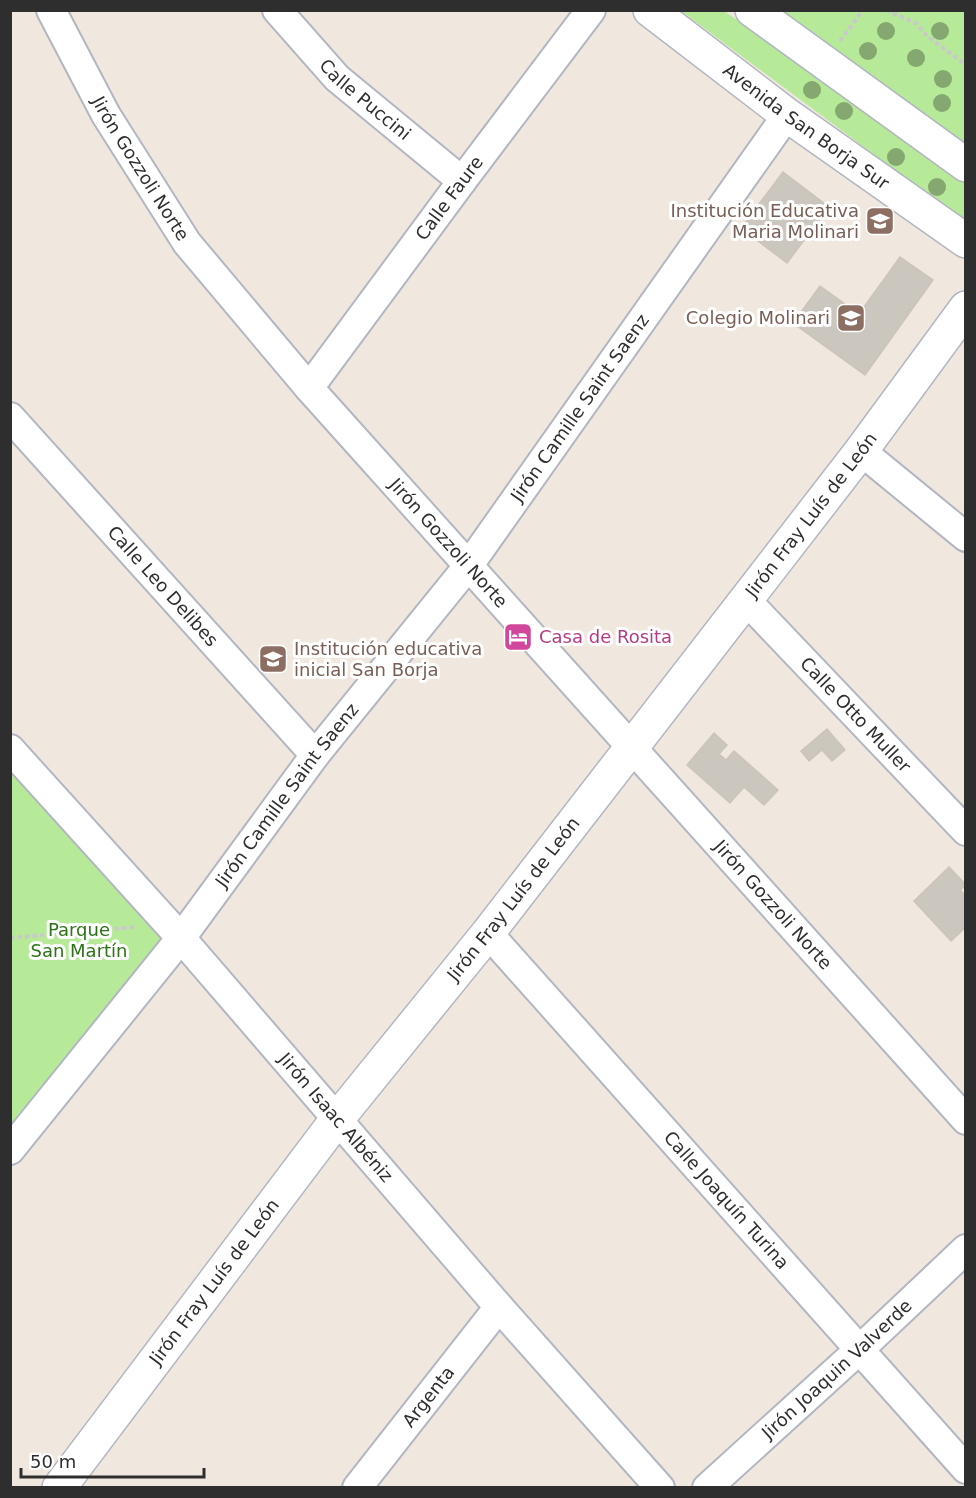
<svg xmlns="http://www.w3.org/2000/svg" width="976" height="1498" font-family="'DejaVu Sans',sans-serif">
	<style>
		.green { fill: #b6ea98 }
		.building { fill: #cbc6be; stroke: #ccc4b8; stroke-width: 1.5 }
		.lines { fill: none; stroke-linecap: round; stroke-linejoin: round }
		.minor-casing { stroke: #b3b6c2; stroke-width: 32 }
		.tertiary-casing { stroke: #b3b6c2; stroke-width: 36 }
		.secondary-casing { stroke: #b3b6c2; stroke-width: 36 }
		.path { stroke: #c9c9c9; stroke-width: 4; stroke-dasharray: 4.5 3; stroke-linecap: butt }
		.minor { stroke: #fff; stroke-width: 28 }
		.tertiary { stroke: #fff; stroke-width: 33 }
		.secondary { stroke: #fff; stroke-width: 33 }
		.tree { fill: #84a870 }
		.labels { text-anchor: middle; stroke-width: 6; stroke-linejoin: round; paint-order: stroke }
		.street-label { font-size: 18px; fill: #2e2e2e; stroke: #fff }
		.education-label { font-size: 18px; fill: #785e54; stroke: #fff; text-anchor: end }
		.hotel-label { font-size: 18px; fill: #b23c85; stroke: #fff; text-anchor: start }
		.park-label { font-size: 18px; fill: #2b7315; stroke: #fff }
	</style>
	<rect width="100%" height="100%" fill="#f0e8df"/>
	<!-- green -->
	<path class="green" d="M681 11H724L965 177V222Z
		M772 11H965V147Z
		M10 763 169 939 10 1131Z"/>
	<!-- building -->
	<path class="building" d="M783 172 829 207 787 263 741 228Z
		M900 257 933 280 865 375 793 323 820 286 859 314Z
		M827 729 845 750 832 761 822 750 809 761 801 751Z
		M714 733 727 745 719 754 726 760 734 751 778 790 764 805 744 787 730 803 687 765Z
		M949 867 966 885 960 890 966 896V927L951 941 914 901Z"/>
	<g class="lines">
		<!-- minor casing -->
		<g class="minor-casing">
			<g id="minor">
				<path id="s1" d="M51 10 106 115 187 243 309 388 966 1120"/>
				<path id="s2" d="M277 10 337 78 462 181"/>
				<path id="s3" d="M309 388 462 181 591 10"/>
				<path id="s4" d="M10 417 315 755"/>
				<path d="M861 451 966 537"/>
				<path id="s5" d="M745 599 966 831"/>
				<path id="s6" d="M10 749 181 938 499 1307 660 1488"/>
				<path id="s7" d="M488 933 966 1469"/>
				<path id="s8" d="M10 1150 181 938 315 755 469 565 787 115"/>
				<path id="s9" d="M357 1488 499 1307"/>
				<path id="s10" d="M707 1488 859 1350 966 1249"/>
			</g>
		</g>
		<!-- tertiary casing -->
		<g class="tertiary-casing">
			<g id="tertiary">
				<path id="s11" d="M59 1488 338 1118 488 933 861 451 966 308"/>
			</g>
		</g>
		<!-- secondary casing -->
		<g class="secondary-casing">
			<g id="secondary">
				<path id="s12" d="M650 10 787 115 966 241"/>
				<path d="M752 10 966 165"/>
			</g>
		</g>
		<!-- path -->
		<path class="path" d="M886 10 917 24 927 36 966 65
			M840 41 863 10
			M10 938 135 927"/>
		<!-- minor -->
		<use href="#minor" class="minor"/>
		<!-- tertiary -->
		<use href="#tertiary" class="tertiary"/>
		<!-- secondary -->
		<use href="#secondary" class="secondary"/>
	</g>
	<!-- trees -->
	<g class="tree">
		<circle cx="886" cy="31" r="9"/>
		<circle cx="940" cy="31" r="9"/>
		<circle cx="868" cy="51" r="9"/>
		<circle cx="916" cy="58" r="9"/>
		<circle cx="943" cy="79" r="9"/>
		<circle cx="812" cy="90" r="9"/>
		<circle cx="942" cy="103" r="9"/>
		<circle cx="844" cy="111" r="9"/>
		<circle cx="896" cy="157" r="9"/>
		<circle cx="937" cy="187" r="9"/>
	</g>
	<!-- icons -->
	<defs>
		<g id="school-square" transform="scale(1.5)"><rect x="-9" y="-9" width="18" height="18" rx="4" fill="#8d6e63" stroke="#fff"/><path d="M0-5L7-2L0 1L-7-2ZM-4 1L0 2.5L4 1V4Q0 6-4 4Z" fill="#fff"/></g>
		<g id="hotel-square" transform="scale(1.5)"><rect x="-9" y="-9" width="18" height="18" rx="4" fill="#d1479c" stroke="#fff"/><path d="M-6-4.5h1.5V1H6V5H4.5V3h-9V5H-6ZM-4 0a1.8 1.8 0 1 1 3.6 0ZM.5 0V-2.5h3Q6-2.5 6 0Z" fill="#fff"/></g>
	</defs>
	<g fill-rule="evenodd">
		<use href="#school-square" x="880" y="221"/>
		<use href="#school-square" x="851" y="318"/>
		<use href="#hotel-square" x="518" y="637"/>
		<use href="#school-square" x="273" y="659"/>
	</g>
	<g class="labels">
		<!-- street labels -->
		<g class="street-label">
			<text dy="6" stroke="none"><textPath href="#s2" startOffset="126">Calle Puccini</textPath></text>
			<text dy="6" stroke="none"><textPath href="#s12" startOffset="195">Avenida San Borja Sur</textPath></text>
			<text dy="6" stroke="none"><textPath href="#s1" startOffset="182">Jirón Gozzoli Norte</textPath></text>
			<text dy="6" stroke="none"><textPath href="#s3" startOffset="236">Calle Faure</textPath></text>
			<text dy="6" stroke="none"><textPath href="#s8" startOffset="936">Jirón Camille Saint Saenz</textPath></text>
			<text dy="6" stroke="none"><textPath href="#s11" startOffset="1230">Jirón Fray Luís de León</textPath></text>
			<text dy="6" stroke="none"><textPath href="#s1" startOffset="668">Jirón Gozzoli Norte</textPath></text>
			<text dy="6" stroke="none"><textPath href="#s4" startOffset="228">Calle Leo Delibes</textPath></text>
			<text dy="6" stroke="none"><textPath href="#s5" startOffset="160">Calle Otto Muller</textPath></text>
			<text dy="6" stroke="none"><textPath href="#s8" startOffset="450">Jirón Camille Saint Saenz</textPath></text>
			<text dy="6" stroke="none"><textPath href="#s11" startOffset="744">Jirón Fray Luís de León</textPath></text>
			<text dy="6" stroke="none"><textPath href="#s1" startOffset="1154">Jirón Gozzoli Norte</textPath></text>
			<text dy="6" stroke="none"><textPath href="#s6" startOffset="492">Jirón Isaac Albéniz</textPath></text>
			<text dy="6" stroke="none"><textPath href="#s7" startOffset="358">Calle Joaquín Turina</textPath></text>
			<text dy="6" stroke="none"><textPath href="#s11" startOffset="258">Jirón Fray Luís de León</textPath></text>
			<text dy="6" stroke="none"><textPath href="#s10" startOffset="176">Jirón Joaquin Valverde</textPath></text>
			<text dy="6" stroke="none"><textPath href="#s9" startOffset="116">Argenta</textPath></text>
		</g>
		<!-- education labels -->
		<g class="education-label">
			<text x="859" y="217">Institución Educativa<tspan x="859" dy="21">Maria Molinari</tspan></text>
			<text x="830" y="324">Colegio Molinari</text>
			<text x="294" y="655" text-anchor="start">Institución educativa<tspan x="294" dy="21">inicial San Borja</tspan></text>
		</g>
		<!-- hotel labels -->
		<g class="hotel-label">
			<text x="539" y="643">Casa de Rosita</text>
		</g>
		<!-- park labels -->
		<g class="park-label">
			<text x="79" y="936">Parque<tspan x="79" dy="21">San Martín</tspan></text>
		</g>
	</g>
	<!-- border -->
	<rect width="976" height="1498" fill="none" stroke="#2e2e2e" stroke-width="24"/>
	<!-- scale -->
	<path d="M21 1468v9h183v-9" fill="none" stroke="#2e2e2e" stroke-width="3"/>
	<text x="30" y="1468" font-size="18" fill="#2e2e2e" stroke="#ffffff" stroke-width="4.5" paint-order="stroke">50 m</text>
</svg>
